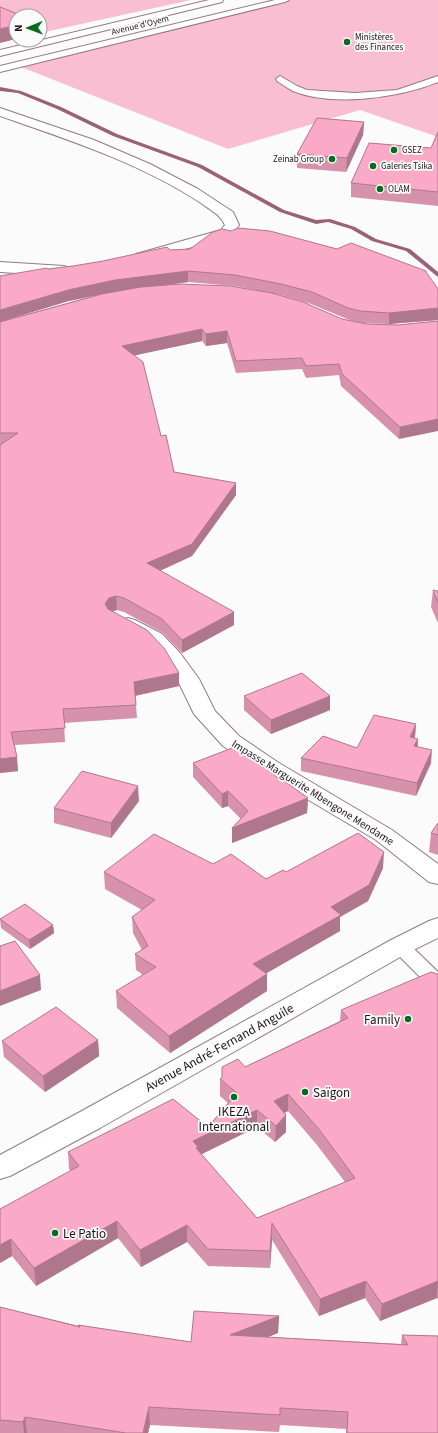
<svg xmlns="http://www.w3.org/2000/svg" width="438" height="1433" font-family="'Source Sans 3',sans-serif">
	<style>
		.green { fill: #fabed3 }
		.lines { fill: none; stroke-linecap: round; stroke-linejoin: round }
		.stream { fill: #9a6177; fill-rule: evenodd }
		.lane-casing { stroke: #967882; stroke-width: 2 }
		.street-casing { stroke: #967882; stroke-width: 2 }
		.secondary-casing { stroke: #967882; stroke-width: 2 }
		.lane { fill: #fff; fill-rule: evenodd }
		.street { fill: #fff; fill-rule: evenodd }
		.secondary { fill: #fff; fill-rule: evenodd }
		.wall { fill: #d792ab; fill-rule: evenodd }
		.shaded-wall { fill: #af778b }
		.building { fill: #faaac7; stroke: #af778b; fill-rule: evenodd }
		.poi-dot { fill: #006e1e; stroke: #fbfbfb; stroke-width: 1.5 }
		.labels { text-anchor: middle; stroke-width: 3.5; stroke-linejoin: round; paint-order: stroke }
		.far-street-label { font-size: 9px; fill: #1e1317; stroke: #fbfbfb }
		.far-poi-label { font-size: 9px; fill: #1e1317; stroke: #fbfbfb; text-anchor: start }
		.street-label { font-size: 11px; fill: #1e1317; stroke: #fbfbfb }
		.near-poi-label { font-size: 13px; fill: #1e1317; stroke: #fbfbfb; text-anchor: start }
		.near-street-label { font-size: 13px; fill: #1e1317; stroke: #fbfbfb }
	</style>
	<rect width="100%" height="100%" fill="#fbfbfb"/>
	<!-- green -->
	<path class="green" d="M0 0H191L40 33V16H16L0 20Z
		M285 0H438V137L360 110 228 149 16 65Z"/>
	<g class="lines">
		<!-- stream -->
		<path class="stream" d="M0 87 21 91 61 107 117 134 202 165 284 210 316 220 330 219 355 227 376 239 410 249 438 272V277L406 251 372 241 351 229 328 222 316 224 280 212 198 167 113 136 57 109 18 93 0 91Z"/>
		<!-- lane casing -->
		<g class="lane-casing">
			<path id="lane" d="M209 0H223L222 2 0 56V50Z
				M275 0H289L285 2 0 72V66Z
				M280 76 297 86 307 90 355 93 397 90 438 76V82C399 98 332 107 293 91 287 88 282 84 277 81L276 79Z
				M400 940 407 942 438 972V990L431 988 393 950 391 946 393 942Z"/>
		</g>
		<!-- street casing -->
		<g class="street-casing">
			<path id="street" d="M0 108 94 140 150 164 198 189 233 212 239 225 231 236 146 260 141 261 136 260 134 257 136 254 221 230 225 225C220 214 210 210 201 203 140 163 69 140 0 116Z
				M0 262 64 266 69 268 72 271 69 274 64 276 0 272Z
				M128 618 135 620 162 634 180 653 199 679 215 711 239 736 279 763 392 830 438 864V884L429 882 376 840 263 773 223 746 194 714 177 679 165 661 148 642 121 628 118 624 121 620Z"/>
		</g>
		<!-- secondary casing -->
		<g class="secondary-casing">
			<path id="secondary" d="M438 918V938L409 952 100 1128 10 1176 0 1179V1155L80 1112 391 940 429 921Z"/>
		</g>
		<!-- lane -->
		<use href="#lane" class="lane"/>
		<!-- street -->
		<use href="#street" class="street"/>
		<!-- secondary -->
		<use href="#secondary" class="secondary"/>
	</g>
	<!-- wall -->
	<path class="wall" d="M364 122 363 135 346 172 297 168V154Z
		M438 132V206L351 197V183L431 148Z
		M170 250 426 273 438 289V320L389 324 359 323 347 319 311 304 281 295 235 286 188 282 174 284 367 324 398 325 438 321 399 439 341 386 339 375 306 378 302 369 236 373 227 343 206 346 202 341 134 355 161 436 174 472 236 483V495L192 556 160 571 234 625 182 653 163 633 124 612 117 610 112 611 179 673V686L135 696 136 705 137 718 64 723 65 742 15 745 18 771 0 773V322L96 295 69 301 48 269 73 266Z
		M433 590 438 591V623L431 607Z
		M244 696 330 710 271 734 244 710Z
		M416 724 415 738 418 739V747L431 763 416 796 301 771V758L357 748Z
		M193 763 279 779 308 798 307 813 232 843V828L241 819 228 806 222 808 193 777Z
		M139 801 111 838 54 823V808Z
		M438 823V855L429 852 431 833Z
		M213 864 266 879 286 872 383 868 368 901 340 917V931L266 973 267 974V991L170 1053 117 1008 116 991 143 975 136 970 135 954 142 950 133 933 132 917 142 910 105 889 104 872Z
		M0 919 53 925 54 933 30 949 1 928Z
		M438 974V1299L437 1298 380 1321 365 1298 319 1316 272 1240 270 1268 208 1266 187 1242 141 1267 118 1238 36 1286 12 1256 0 1263V1209L71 1171 69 1169 68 1152 208 1127 228 1103 220 1096V1079L340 1021 341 1010ZM288 1111 317 1145 345 1182 257 1218 201 1154 257 1127 275 1142 286 1132V1115L284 1113Z
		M98 1040 99 1056 45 1092 4 1057 2 1041Z
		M0 1307 79 1326 78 1325 191 1342 279 1316 278 1333 268 1337 401 1344 402 1335 438 1336V1433H346V1429L280 1425 279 1432 150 1425 148 1433H0Z"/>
	<!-- shaded-wall -->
	<path class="shaded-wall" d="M16 25V39L0 43V29Z
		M364 122 363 135 346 172 347 158Z
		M188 271V282L116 291 69 301 0 322V310L68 290 115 280Z
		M438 308V320L389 324V313Z
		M202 329V341L123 358 122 346Z
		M227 331V343L206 346V334Z
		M438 419V431L399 439 400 427Z
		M236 483V495L192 556 148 576 147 563Z
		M116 596 117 610 110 612 105 604 109 598Z
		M234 612V625L182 653V640Z
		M179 673V686L134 696V682Z
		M330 696V710L271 734V720Z
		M416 724 415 736 409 750 410 737Z
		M418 739 417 751 414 746Z
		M432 750 431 763 416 796 417 783Z
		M17 757 18 771 0 773V759Z
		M138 786 139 801 111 838V823Z
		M228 791V806L222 808V794Z
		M308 798 307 813 232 843V828Z
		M384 852 383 868 368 901 340 917V931L253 981V964L331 907Z
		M53 925 54 933 30 949 29 940Z
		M267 974V991L170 1053 169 1036Z
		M40 975 41 990 0 1006V991Z
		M98 1040 99 1056 45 1092 43 1076Z
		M288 1094V1111L274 1118V1101Z
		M257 1110V1127L198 1156 193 1141Z
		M286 1115V1132L275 1142 276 1126Z
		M117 1221 118 1238 36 1286 34 1268Z
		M272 1223V1240L270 1268V1251Z
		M187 1225V1242L141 1267 140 1250Z
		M11 1239 12 1256 0 1263V1245Z
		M366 1281 365 1298 319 1316 320 1299Z
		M438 1281 437 1298 380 1321 382 1304Z
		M279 1316 278 1333 230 1352V1335Z
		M149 1407 150 1425 148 1433H143Z
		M25 1417 27 1433H24L23 1422Z"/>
	<!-- building -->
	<path class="building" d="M0 7 23 16H16V25L0 29Z
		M317 118 364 122 347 158 297 154Z
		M438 132V192L351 183 369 143 431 148Z
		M238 228 270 231 337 249 351 243 426 271V272L438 289V308L389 313 360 311 348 308 312 292 281 284 235 275 188 271 115 280 68 290 0 310V276L47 268 48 269 73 266 103 261 167 247 170 250 190 249 213 232 222 229 231 231Z
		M180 284 230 286 272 293 303 302 342 319 367 324 398 325 438 321V419L400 427 342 374 339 364 306 366 302 358 236 361 227 331 206 334 202 329 122 346 143 362 161 436 166 435 174 472 236 483 192 544 147 563 234 612 182 640 162 619 124 598 116 596 109 598 105 604 108 609 147 630 164 648 179 673 134 682 136 705 63 709 65 728 11 732 17 757 0 759V445L18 433H0V322L102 294 141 287Z
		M433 590 438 591V603Z
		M302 673 330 696 271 720 244 696Z
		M374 715 416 724 410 737 418 739 414 746 432 750 417 783 301 758 323 736 357 748Z
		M240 745 250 752 279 779 280 778 308 798 232 828 248 811 228 791 222 794 193 763Z
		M82 771 138 786 111 823 54 808Z
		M438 823V835L431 833Z
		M358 833 384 852 369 885 331 907 341 915 253 964 267 974 169 1036 116 991 156 967 135 954 148 946 132 917 155 900 104 872 154 834 213 864 231 854 266 879 283 870 286 872Z
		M25 904 53 925 29 940 0 919Z
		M15 941 40 975 0 991V946Z
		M431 972 438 974V1281L382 1304 366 1281 320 1299 272 1223 270 1251 208 1249 187 1225 140 1250 117 1221 34 1268 11 1239 0 1245V1209L79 1166 68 1152 173 1099 208 1127 237 1093 220 1079 222 1078V1067L238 1059 245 1067 348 1018 341 1010ZM288 1094 318 1128 355 1178 257 1218 196 1148 198 1147 193 1141 257 1110 276 1126 286 1115 274 1101Z
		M56 1007 98 1040 43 1076 2 1041Z
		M0 1307 80 1327 78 1325 191 1342 194 1311 279 1316 230 1335 408 1345 402 1335 438 1336V1433H347L348 1412 280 1408V1415L149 1407 143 1433H126L25 1417 23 1422 0 1420Z"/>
	<!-- markers -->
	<g class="poi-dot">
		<circle cx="347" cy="42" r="4"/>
		<circle cx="394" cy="150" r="4"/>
		<circle cx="332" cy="159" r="4"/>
		<circle cx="373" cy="166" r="4"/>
		<circle cx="380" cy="189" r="4"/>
		<circle cx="408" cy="1019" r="4"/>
		<circle cx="305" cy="1092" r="4"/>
		<circle cx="234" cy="1097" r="4"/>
		<circle cx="55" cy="1233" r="4"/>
	</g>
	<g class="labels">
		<!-- far-street labels -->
		<g class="far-street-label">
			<text transform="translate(140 25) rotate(-14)" y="3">Avenue d'Oyem</text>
		</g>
		<!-- far-poi labels -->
		<g class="far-poi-label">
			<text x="355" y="40">Ministères<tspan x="355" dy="10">des Finances</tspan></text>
			<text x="402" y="153">GSEZ</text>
			<text x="324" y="162" text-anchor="end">Zeinab Group</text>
			<text x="381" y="169">Galeries Tsika</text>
			<text x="388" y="192">OLAM</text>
		</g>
		<!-- street labels -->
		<g class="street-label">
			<text transform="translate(313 792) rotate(32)" y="4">Impasse Marguerite Mbengone Mendame</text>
		</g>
		<!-- near-poi labels -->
		<g class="near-poi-label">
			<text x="400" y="1024" text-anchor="end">Family</text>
			<text x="313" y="1097">Saïgon</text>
			<text x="234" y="1116" text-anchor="middle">IKEZA<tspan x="234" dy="15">International</tspan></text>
			<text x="63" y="1238">Le Patio</text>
		</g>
		<!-- near-street labels -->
		<g class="near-street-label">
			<text transform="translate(219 1047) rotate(-29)" y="5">Avenue André-Fernand Anguile</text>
		</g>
	</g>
	<!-- north arrow -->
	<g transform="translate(28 28) rotate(269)"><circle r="19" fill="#fbfbfb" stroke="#a39ea0"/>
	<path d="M0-3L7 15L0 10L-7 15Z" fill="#006e1e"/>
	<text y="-6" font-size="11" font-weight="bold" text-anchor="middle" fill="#1e1317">N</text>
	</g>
</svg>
